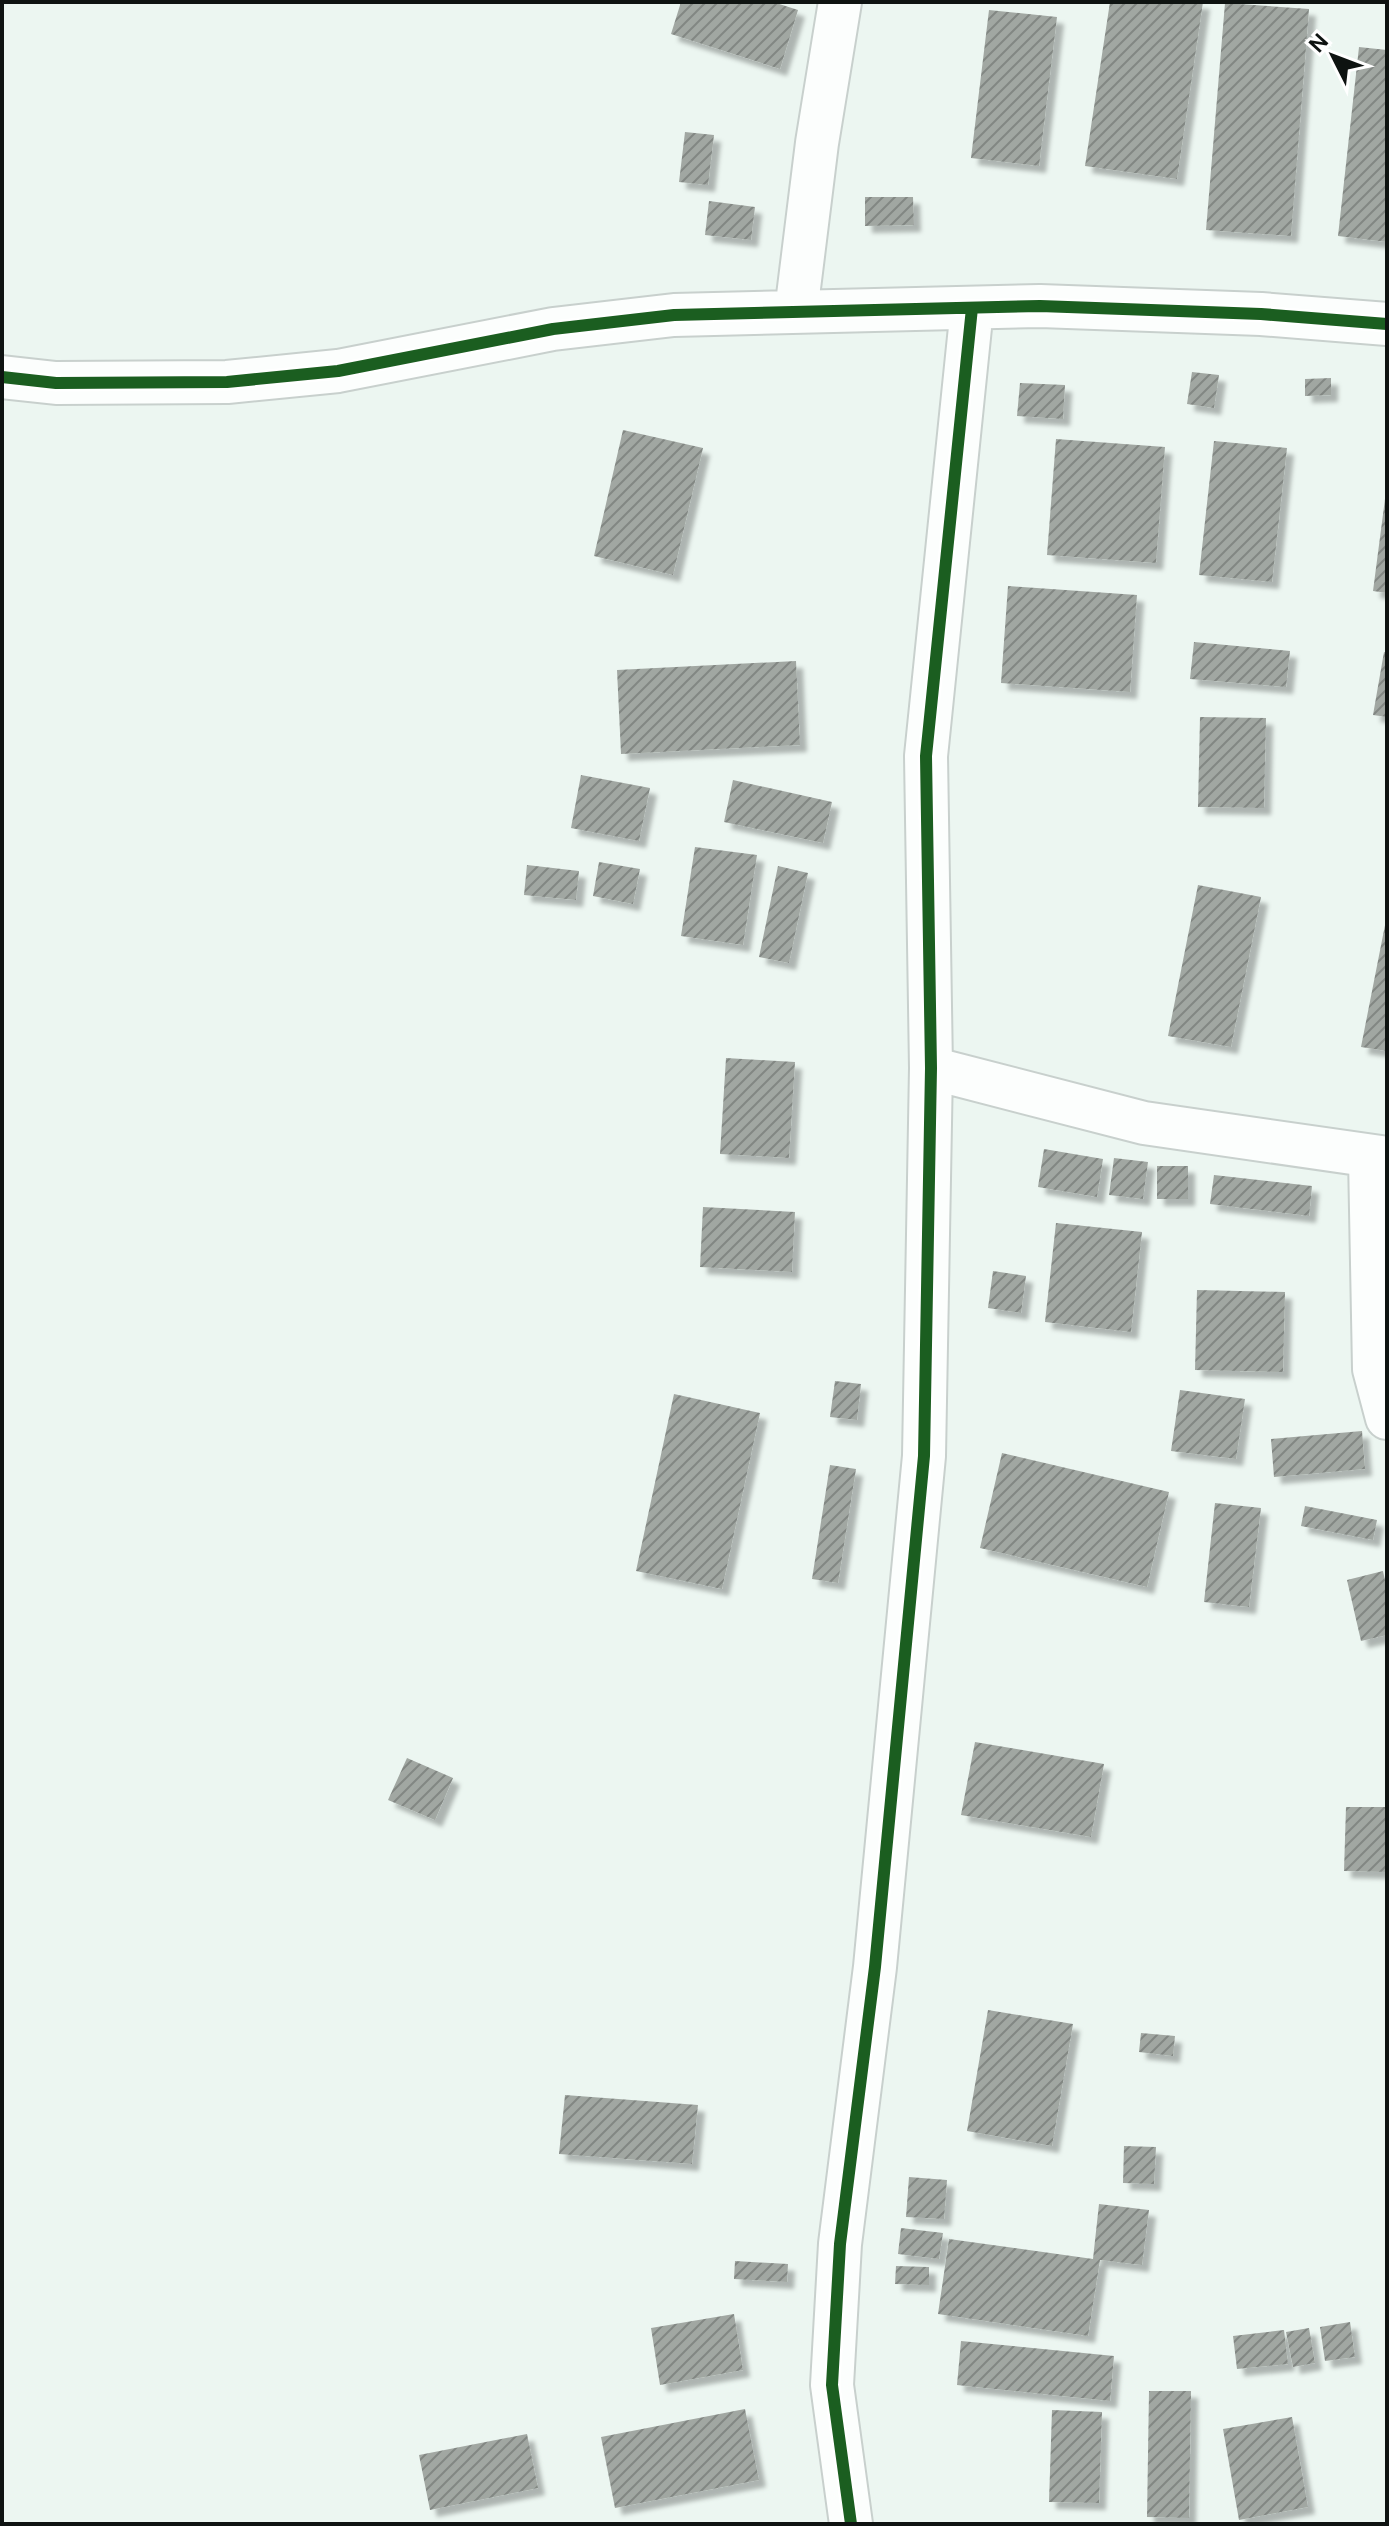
<svg xmlns="http://www.w3.org/2000/svg" width="1389" height="2526" font-family="'DM Sans',sans-serif">
	<style>
		.building { fill: url(#building-hatch); filter: url(#shadow) }
		.lines { fill: none; stroke-linecap: round; stroke-linejoin: round }
		.minor-casing { stroke: #c8d0cd; stroke-width: 46 }
		.minor { stroke: #fcfefd; stroke-width: 42 }
		.cycleway-casing { stroke: #fff; stroke-width: 17 }
		.cycleway { stroke: #1b5e20; stroke-width: 12 }
	</style>
	<defs>
		<pattern id="building-hatch" width="6" height="6" patternUnits="userSpaceOnUse" patternTransform="scale(2)"><rect width="6" height="6" fill="#a1a7a2"/><path d="M-1 1l2-2M0 6l6-6M5 7l2-2" fill="none" stroke="#828783"/></pattern>
		<filter id="shadow"><feDropShadow dx="7" dy="7" stdDeviation="2" flood-color="#0004"/></filter>
	</defs>
	<rect width="100%" height="100%" fill="#ecf6f1"/>
	<!-- building -->
	<path class="building" d="M681 2H773L798 10 780 69 671 34Z
		M1110 2H1203L1177 179 1085 166Z
		M1225 3 1309 9 1291 236 1206 230Z
		M989 10 1057 17 1039 166 971 158Z
		M1359 47 1387 50V242L1338 236Z
		M685 132 714 135 708 185 679 182Z
		M865 197H913L914 225 865 226Z
		M709 201 755 207 751 240 705 235Z
		M1192 372 1219 375 1214 408 1187 404Z
		M1331 378V395L1305 396V379Z
		M1020 383 1065 385 1063 419 1017 416Z
		M623 430 703 448 673 575 594 556Z
		M1056 439 1165 447 1156 563 1047 555Z
		M1214 441 1287 448 1272 582 1199 575Z
		M1385 499H1387V593L1373 591Z
		M1008 586 1137 595 1130 692 1001 683Z
		M1194 642 1290 651 1286 687 1190 679Z
		M1384 652 1387 653V717L1373 715Z
		M796 661 800 745 621 754 617 670Z
		M1200 717 1266 718 1264 808 1198 807Z
		M581 775 650 788 639 841 571 828Z
		M733 780 832 802 823 843 724 822Z
		M695 847 757 855 743 945 681 936Z
		M599 862 640 869 633 904 593 896Z
		M527 865 579 871 576 900 524 895Z
		M778 866 808 873 789 963 759 957Z
		M1198 885 1261 897 1231 1047 1168 1036Z
		M1386 920H1387V1051L1361 1047Z
		M726 1058 795 1062 789 1158 720 1154Z
		M1044 1149 1103 1159 1097 1197 1038 1187Z
		M1114 1158 1148 1162 1143 1199 1109 1195Z
		M1157 1166H1188V1199H1157Z
		M1214 1175 1312 1186 1309 1216 1210 1204Z
		M703 1207 795 1212 792 1272 700 1267Z
		M1056 1223 1142 1232 1131 1332 1045 1322Z
		M993 1271 1026 1276 1021 1313 988 1308Z
		M1197 1290 1285 1292 1283 1372 1195 1370Z
		M835 1381 861 1384 857 1420 830 1417Z
		M1180 1390 1245 1399 1236 1459 1171 1451Z
		M674 1394 760 1413 722 1589 636 1571Z
		M1362 1431 1365 1469 1274 1477 1271 1439Z
		M1002 1453 1169 1492 1147 1587 980 1548Z
		M830 1465 856 1469 838 1583 812 1579Z
		M1215 1503 1261 1508 1249 1607 1204 1602Z
		M1305 1506 1377 1520 1373 1540 1301 1526Z
		M1383 1571 1387 1590V1635L1361 1641 1347 1580Z
		M975 1742 1104 1764 1091 1837 961 1815Z
		M407 1758 453 1778 435 1820 388 1800Z
		M1346 1807H1387V1872L1344 1871Z
		M988 2010 1073 2024 1052 2146 967 2131Z
		M1141 2033 1175 2036 1173 2056 1139 2052Z
		M565 2095 698 2105 692 2164 559 2154Z
		M1124 2146 1156 2147 1154 2184 1123 2183Z
		M909 2177 947 2180 944 2219 906 2217Z
		M1099 2204 1149 2210 1142 2265 1100 2260 1088 2336 938 2314 949 2239 1093 2259Z
		M901 2228 943 2233 939 2259 898 2254Z
		M735 2261 788 2264 787 2282 734 2279Z
		M896 2266 929 2267V2285L895 2284Z
		M734 2314 743 2370 660 2385 651 2328Z
		M1350 2322 1355 2357 1325 2361 1320 2327Z
		M1309 2328 1315 2363 1293 2367 1286 2332Z
		M1284 2330 1288 2364 1237 2369 1233 2336Z
		M961 2341 1114 2356 1110 2401 957 2385Z
		M1149 2391H1191L1189 2518 1147 2517Z
		M745 2409 759 2480 615 2508 601 2437Z
		M1052 2410 1102 2412 1099 2503 1049 2502Z
		M1292 2417 1308 2507 1239 2520 1223 2429Z
		M527 2434 538 2488 430 2510 419 2455Z"/>
	<g class="lines">
		<!-- minor casing -->
		<g class="minor-casing">
			<path id="minor" d="M796 312 817 143 840 2
				M2 377 56 383 227 382 338 371 553 329 674 315 1040 306 1261 314 1387 324
				M931 1068 1144 1123 1387 1158
				M1370 1157 1374 1369 1387 1418
				M851 2524 832 2385 840 2244 875 1967 924 1456 931 1068 926 756 972 308"/>
		</g>
		<!-- minor -->
		<use href="#minor" class="minor"/>
		<!-- cycleway casing -->
		<g class="cycleway-casing">
			<path id="cycleway" d="M2 377 56 383 227 382 338 371 553 329 674 315 1040 306 1261 314 1387 324
				M851 2524 832 2385 840 2244 875 1967 924 1456 931 1068 926 756 972 308"/>
		</g>
		<!-- cycleway -->
		<use href="#cycleway" class="cycleway"/>
	</g>
	<!-- border -->
	<rect width="1389" height="2526" fill="none" stroke="#0e1311" stroke-width="8"/>
	<!-- north arrow -->
	<g transform="translate(1333 56) rotate(312)" stroke="#ffffff" stroke-width="6" paint-order="stroke">
	<path d="M0-6L14 30L0 20L-14 30Z" fill="#0e1311"/>
	<text y="-12" font-size="22" font-weight="bold" text-anchor="middle" fill="#0e1311">N</text>
	</g>
</svg>
